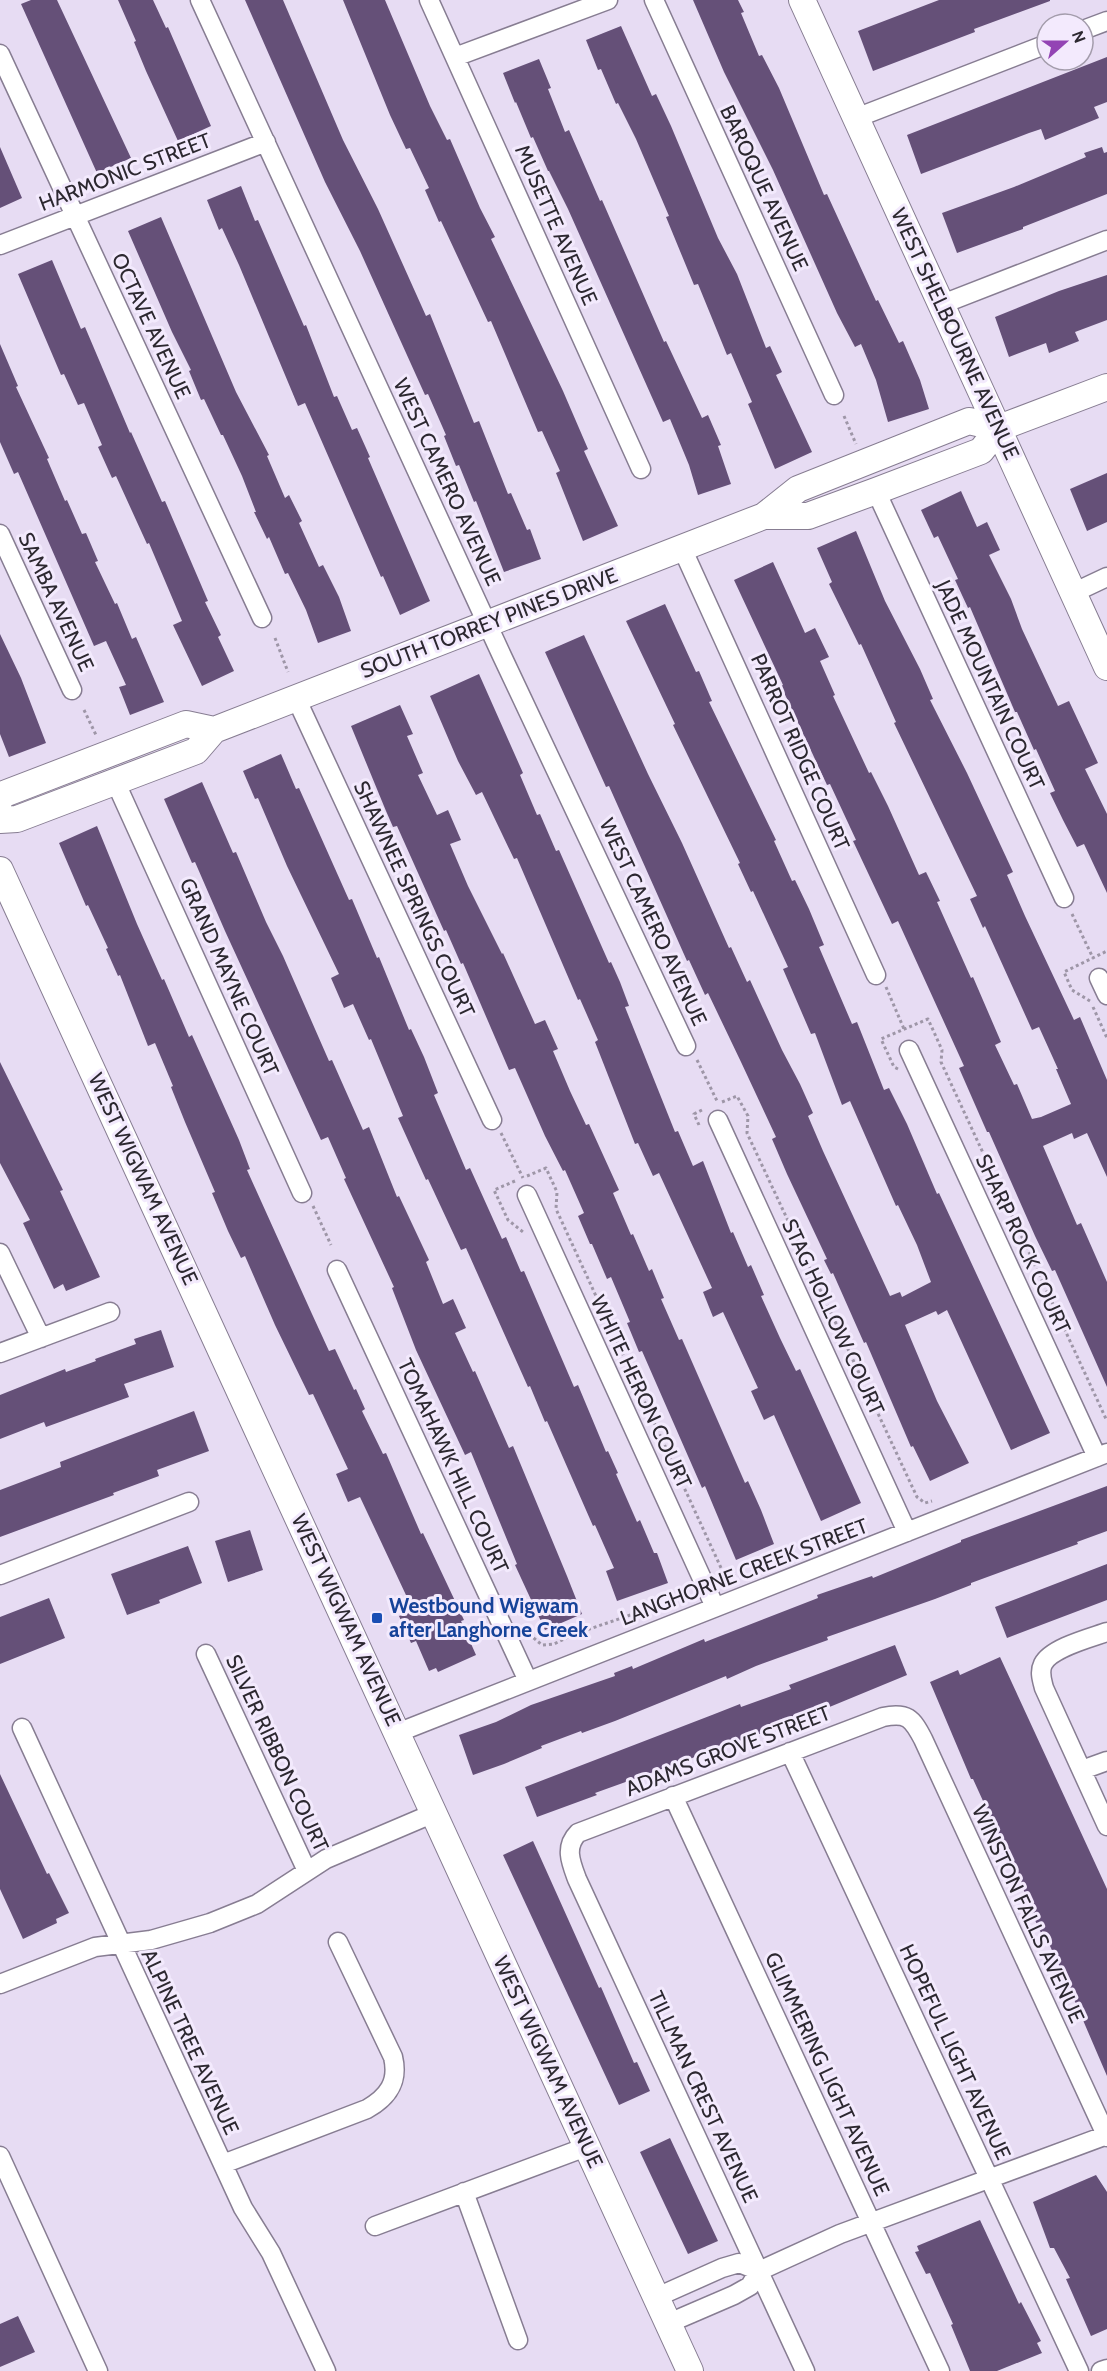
<svg xmlns="http://www.w3.org/2000/svg" width="1107" height="2371" font-family="Cabin,sans-serif">
	<style>
		.building { fill: #655078 }
		.lines { fill: none; stroke-linecap: round; stroke-linejoin: round }
		.street-casing { stroke: #877d92; stroke-width: 21 }
		.secondary-casing { stroke: #877d92; stroke-width: 28 }
		.path { stroke: #9e96a7; stroke-width: 3; stroke-dasharray: 3 3; stroke-linecap: butt }
		.street { stroke: #fff; stroke-width: 18 }
		.secondary { stroke: #fff; stroke-width: 26 }
		.transit-dot { fill: #1a4fb4; stroke: #f3eafd; stroke-width: 2 }
		.labels { text-anchor: middle; stroke-width: 6; stroke-linejoin: round; paint-order: stroke }
		.street-label { font-size: 21px; fill: #2c2830; stroke: #f3eafd }
		.transit-label { font-size: 21px; font-weight: bold; fill: #164399; stroke: #f3eafd; text-anchor: start }
	</style>
	<rect width="100%" height="100%" fill="#e7dcf3"/>
	<!-- building -->
	<path class="building" d="M31 0H57L131 158 97 173 21 4Z
		M118 0H153L166 28 168 27 211 126 178 141 146 71 134 42 136 41Z
		M245 0H283L343 140 378 209 426 316 430 314 474 423 479 421 508 494 511 493 527 530 530 529 541 559 504 572 476 501 474 502 459 465 456 466 444 436 446 435 428 394 425 395 360 251 325 182Z
		M343 0H385L430 106 447 140 450 139 480 208 495 237 491 239 563 391 588 449 584 451 618 526 583 541 556 473 560 471 542 431 538 432 491 321 488 322 441 221 439 222 425 190 429 188 410 148 406 149 390 115Z
		M693 0H738L744 12 741 13 759 56 762 55 779 88 824 195 827 194 876 301 878 300 899 343 903 341 920 380 929 409 888 422 876 380 861 344 855 347 837 313 773 170 724 72Z
		M939 0H1050V1L974 29 975 32 873 71 858 31Z
		M621 26 652 96 656 94 671 126 718 238 737 274 766 348 770 346 782 372 776 375 812 452 775 469 748 404 752 402 731 353 727 355 698 284 694 285 666 217 669 216 636 139 618 103 616 104 601 69 598 70 586 40Z
		M1107 57V102L1094 107 1099 118 1045 140 1041 129 1029 133 921 174 907 135Z
		M539 59 551 88 548 89 565 132 569 130 600 201 602 200 664 342 666 341 702 418 708 415 721 445 718 446 731 484 698 495 689 465 670 419 663 422 568 209 549 171H548L533 137 531 138 516 102 515 103 503 73Z
		M0 147 22 198 0 208Z
		M1102 147 1104 153 1107 152V194L1023 227V229L957 253 942 213 1014 187 1086 157 1084 153Z
		M241 186 255 221 258 220 304 326 306 325 334 397 337 396 352 430 357 428 370 457 368 458 430 601 400 615 383 576 381 577 305 403 298 406 239 265 222 228 219 230 207 200Z
		M161 217 236 392 269 455 267 456 285 498 289 495 302 521 299 523 319 567 323 565 339 597 351 631 318 643 306 610 288 573 285 574 269 537 267 539 254 512H256L242 476 223 435H221L204 399 201 400 189 371 191 370 172 332 128 231Z
		M52 260 81 329 85 327 130 433 131 432 162 502 165 501 208 601 205 602 221 635 218 637 234 671 202 686 173 625 182 621 149 543 147 544 116 476 112 478 98 447 102 445 84 403 78 405 64 374 61 375 18 274Z
		M1107 275V320L1075 332 1079 341 1049 353 1046 343 1009 357 995 317 1059 291Z
		M0 344 18 386 16 387 49 458 47 459 65 501 67 500 82 534 86 533 98 561 95 562 115 604 117 603 132 639 136 637 164 702 130 715 119 687 126 685 106 641 94 646 18 472 14 474 0 442Z
		M1107 473V522L1087 531 1070 489Z
		M961 491 977 527 987 522 1000 550 989 555 1011 599 1022 629 1058 706 1069 701 1098 763 1085 769 1107 814V893L1084 844 1077 847 1063 820 1050 793 1055 791 1036 749 1034 750 1017 712H1015L970 607 968 608 955 580 958 579 938 536 934 538 921 510Z
		M856 531 885 601 920 669 933 699 930 700 967 773 1013 872 1007 875 1025 916 1074 1020 1080 1017 1107 1080V1177L1087 1133 1074 1139 1072 1133 1043 1146 1077 1225 1081 1223 1107 1282V1387L1055 1270 1052 1271 1035 1236 989 1132H987L959 1068 964 1066 898 921 892 924 853 841 856 840 830 784 827 785 781 686 783 685 734 580 773 562 805 633 815 628 829 657 820 661 835 695 833 696 869 773 871 772 888 806 919 875 926 872 940 901 937 902 971 978 973 977 1001 1042 995 1045 1014 1085 1017 1084 1032 1119 1041 1117 1071 1104 1056 1069H1058L1039 1027 1032 1030 985 926 983 928 970 899 977 896 894 723 896 722 861 644 859 645 829 584 832 582 817 548Z
		M665 604 696 672 699 671 712 701 709 702 776 840 774 841 792 881 795 880 809 909 824 945 819 947 852 1024 857 1022 884 1090 889 1088 907 1124 937 1194 939 1193 1050 1433 1011 1450 947 1310 938 1315 936 1311 905 1325 937 1401 969 1463 930 1481 913 1446 911 1447 866 1342 864 1343 833 1273 831 1274 824 1260 827 1259 787 1174 772 1139 776 1137 741 1062 708 993 705 995 689 960 687 961 609 786 606 787 545 652 584 635 648 774 682 843 729 948 731 947 747 982 750 980 782 1050 800 1084 813 1113 808 1116 823 1151 890 1296 900 1292 902 1297 931 1282 917 1245 898 1205 896 1206 850 1101 842 1105 815 1033 811 1034 783 969 788 967 753 891 751 892 738 864 740 863 673 725 675 724 626 621Z
		M0 634 21 678 46 743 9 757 0 734Z
		M479 674 523 773 520 775 537 815 540 814 556 851 559 850 609 963 611 962 620 982 629 1006 625 1007 675 1132 678 1131 693 1166 703 1161 731 1233 733 1232 748 1267 751 1265 764 1295 761 1296 780 1338 796 1371 800 1369 861 1503 821 1521 774 1415 764 1420 751 1391 758 1388 723 1312 713 1317 703 1292 712 1288 659 1173 653 1176 638 1143 635 1144 595 1042 598 1040 580 999 578 1000 517 858 514 859 482 792 476 795 458 761 430 696Z
		M400 705 413 734 407 736 423 773 418 775 437 815 448 810 461 840 450 844 468 886 502 954 503 953 535 1024 545 1020 558 1049 553 1051 570 1091 586 1125 589 1124 619 1190 613 1193 631 1235 633 1234 649 1271 652 1269 664 1298 661 1299 679 1340 682 1339 745 1483 748 1481 761 1510 774 1544 736 1560 705 1486 702 1488 642 1351 639 1352 627 1323 630 1322 611 1277 607 1279 592 1244H590L578 1216 584 1213 565 1170 563 1171 545 1136 515 1068 509 1070 463 963 461 964 446 930 444 931 397 826 393 827 386 811 351 726Z
		M281 754 296 789 299 788 349 900 352 899 377 958 379 957 409 1030 411 1029 424 1057 438 1093 434 1095 466 1170 470 1168 502 1239 506 1237 521 1272 524 1271 574 1387 578 1385 606 1452 608 1451 618 1473 616 1474 637 1522 640 1520 654 1553H657L668 1583 617 1601 606 1571 614 1568 595 1525 593 1526 547 1421 545 1422 530 1386 528 1387 466 1248 461 1250 428 1179 426 1180 398 1118 403 1116 371 1039 369 1040 353 1004 344 1008 331 978 339 974 287 866 258 798 255 799 243 771Z
		M202 782 233 853 236 852 266 922 283 956 329 1061 332 1060 363 1130 369 1127 397 1197 399 1196 429 1260 426 1262 443 1304 453 1299 466 1328 455 1333 473 1372 475 1371 509 1448 513 1446 567 1576 582 1614 545 1630 515 1565 517 1564 471 1452 465 1455 416 1350 392 1288 394 1287 344 1179 346 1178 328 1137 321 1140 225 931 195 862 192 863 164 799Z
		M97 826 137 924 162 980 164 979 189 1037 192 1035 239 1140 250 1169 247 1170 312 1314 329 1351 335 1349 354 1390 356 1389 365 1409 362 1411 383 1454 386 1453 421 1534 423 1533 464 1620 461 1621 476 1655 438 1672 436 1668 429 1671 416 1641 411 1643 399 1616 413 1610 360 1497 348 1502 336 1474 348 1469 313 1394 309 1395 275 1325 245 1256 241 1258 228 1231 212 1193 215 1192 185 1122 171 1087 173 1086 155 1043 148 1046 120 975 118 976 106 949 108 948 88 905 86 906 59 843Z
		M0 1062 63 1190 60 1191 100 1277 66 1291 63 1284 54 1289 23 1223 30 1220 0 1163Z
		M161 1330 174 1367 124 1384 129 1397 46 1427 44 1422 0 1439V1395L65 1369 66 1372 96 1361 95 1359 136 1344 134 1339Z
		M194 1411 209 1451 157 1470 159 1476 113 1493 114 1495 0 1537V1490L61 1467 60 1462Z
		M1107 1486V1531L1077 1542 1078 1544 971 1583V1585L935 1599 827 1637 828 1640 756 1666 727 1679 726 1676 615 1721 582 1733 581 1731 541 1746 542 1748 504 1764 473 1775 459 1735 496 1722 531 1705 615 1676 614 1673 632 1666 633 1669 704 1639 705 1642 818 1598 817 1595 872 1576 873 1578 961 1542V1540Z
		M250 1530 263 1570 228 1582 215 1541Z
		M188 1546 202 1583 159 1600 160 1603 127 1615 111 1574Z
		M1107 1564V1600L1007 1638 995 1607Z
		M49 1598 65 1638 0 1664V1617Z
		M895 1645 907 1675 798 1720 595 1793 597 1795 537 1817 525 1787 712 1715 740 1704 741 1707 791 1689 789 1685Z
		M1000 1657 1107 1889V2076L1064 1976 1043 1931 1041 1933 1028 1905 1030 1904 973 1779H971L930 1682 958 1670 960 1675Z
		M0 1774 47 1874 49 1873 69 1913 56 1919 57 1923 23 1939 0 1889Z
		M533 1841 599 1988 601 1987 634 2063 637 2062 650 2091 619 2105 503 1855Z
		M670 2138 718 2241 688 2254 640 2152Z
		M1096 2175 1107 2192V2329L1091 2336 1066 2279 1070 2278 1054 2248H1050L1033 2202Z
		M980 2220 1019 2304 1021 2302 1041 2341 1037 2343 1042 2353 997 2371H970L951 2325 953 2324 930 2273 926 2274 915 2252 919 2251 917 2246Z
		M18 2316 35 2352 0 2367V2324Z"/>
	<g class="lines">
		<!-- street casing -->
		<g class="street-casing">
			<path id="street" d="M200 0 502 656 686 1046
				M429 0 641 469
				M654 0 834 395
				M1083 30 1107 21
				M0 54 262 618
				M455 57 608 0
				M856 118 1047 44
				M0 245 266 142
				M940 305 1107 240
				M876 491 1064 898
				M0 534 72 690
				M682 548 876 975
				M1073 593 1107 577
				M296 698 492 1120
				M115 781 302 1193
				M1099 978 1107 995
				M909 1050 1097 1457
				M718 1120 907 1532
				M527 1195 715 1607
				M0 1253 41 1338
				M337 1270 528 1681
				M0 1353 110 1312
				M0 1575 189 1502
				M1107 1632C1090 1638 1051 1648 1043 1664 1039 1672 1042 1680 1044 1688L1107 1826
				M206 1654 307 1871
				M22 1728 243 2208 271 2253 326 2371
				M397 1733 1107 1453
				M790 1752 1079 2371
				M1082 1770 1107 1761
				M673 1796 940 2371
				M0 1984 95 1947 151 1940 210 1923 257 1904 326 1859 434 1813
				M0 2156 98 2371
				M223 2164 367 2109C388 2097 399 2082 393 2057L338 1942
				M464 2192 518 2340
				M375 2226 586 2147
				M657 2297 722 2268 739 2263 759 2271
				M669 2323 734 2295 750 2286 759 2271 840 2234 1107 2135
				M805 2371 577 1879C571 1863 564 1847 578 1833L883 1717C907 1712 912 1718 923 1739L1107 2137
				M1101 2371 1107 2369"/>
		</g>
		<!-- secondary casing -->
		<g class="secondary-casing">
			<path id="secondary" d="M802 0 1107 667
				M764 516H808L876 491 981 451 999 428 1107 387
				M0 799 4 794 186 724 214 730
				M0 820 17 819 196 751 214 730 764 516 798 489 969 421 999 428
				M0 870 690 2371"/>
		</g>
		<!-- path -->
		<path class="path" d="M844 416 856 444
			M275 638 288 672
			M84 710 96 735
			M1072 914 1093 958
			M886 987 904 1029
			M1090 1001 1072 990 1064 972 1107 951
			M1093 1007 1107 1038
			M697 1060 718 1103
			M898 1069 894 1067 881 1039 928 1019 942 1050 941 1062 1107 1421
			M722 1102 737 1096 748 1116 747 1133 917 1497 925 1503 932 1501
			M699 1125 694 1114 702 1110
			M501 1133 523 1178
			M527 1176 546 1168 557 1192 556 1209 722 1570 731 1576 743 1575
			M515 1181 494 1190 508 1220 523 1232
			M313 1206 331 1245
			M529 1634 542 1645 554 1644 572 1635 680 1598 687 1589"/>
		<!-- street -->
		<use href="#street" class="street"/>
		<!-- secondary -->
		<use href="#secondary" class="secondary"/>
	</g>
	<!-- markers -->
	<rect class="transit-dot" x="371" y="1612" width="12" height="12" rx="3"/>
	<g class="labels">
		<!-- street labels -->
		<g class="street-label">
			<text transform="translate(125 172) rotate(-21)" y="7">HARMONIC STREET</text>
			<text transform="translate(764 188) rotate(65)" y="7">BAROQUE AVENUE</text>
			<text transform="translate(556 225) rotate(66)" y="7">MUSETTE AVENUE</text>
			<text transform="translate(151 326) rotate(65)" y="7">OCTAVE AVENUE</text>
			<text transform="translate(955 334) rotate(65)" y="7">WEST SHELBOURNE AVENUE</text>
			<text transform="translate(447 482) rotate(65)" y="7">WEST CAMERO AVENUE</text>
			<text transform="translate(56 602) rotate(65)" y="7">SAMBA AVENUE</text>
			<text transform="translate(489 623) rotate(-21)" y="7">SOUTH TORREY PINES DRIVE</text>
			<text transform="translate(990 685) rotate(65)" y="7">JADE MOUNTAIN COURT</text>
			<text transform="translate(800 752) rotate(66)" y="7">PARROT RIDGE COURT</text>
			<text transform="translate(414 899) rotate(65)" y="7">SHAWNEE SPRINGS COURT</text>
			<text transform="translate(653 922) rotate(65)" y="7">WEST CAMERO AVENUE</text>
			<text transform="translate(229 977) rotate(66)" y="7">GRAND MAYNE COURT</text>
			<text transform="translate(143 1179) rotate(65)" y="7">WEST WIGWAM AVENUE</text>
			<text transform="translate(1023 1244) rotate(65)" y="7">SHARP ROCK COURT</text>
			<text transform="translate(833 1317) rotate(65)" y="7">STAG HOLLOW COURT</text>
			<text transform="translate(641 1392) rotate(65)" y="7">WHITE HERON COURT</text>
			<text transform="translate(453 1466) rotate(65)" y="7">TOMAHAWK HILL COURT</text>
			<text transform="translate(744 1572) rotate(-21)" y="7">LANGHORNE CREEK STREET</text>
			<text transform="translate(346 1620) rotate(65)" y="7">WEST WIGWAM AVENUE</text>
			<text transform="translate(728 1751) rotate(-21)" y="7">ADAMS GROVE STREET</text>
			<text transform="translate(277 1753) rotate(65)" y="7">SILVER RIBBON COURT</text>
			<text transform="translate(1028 1914) rotate(65)" y="7">WINSTON FALLS AVENUE</text>
			<text transform="translate(190 2042) rotate(65)" y="7">ALPINE TREE AVENUE</text>
			<text transform="translate(955 2052) rotate(65)" y="7">HOPEFUL LIGHT AVENUE</text>
			<text transform="translate(548 2062) rotate(65)" y="7">WEST WIGWAM AVENUE</text>
			<text transform="translate(827 2074) rotate(65)" y="7">GLIMMERING LIGHT AVENUE</text>
			<text transform="translate(703 2097) rotate(65)" y="7">TILLMAN CREST AVENUE</text>
		</g>
		<!-- transit labels -->
		<g class="transit-label">
			<text x="389" y="1613">Westbound Wigwam<tspan x="389" dy="24">after Langhorne Creek</tspan></text>
		</g>
	</g>
	<!-- north arrow -->
	<g transform="translate(1065 42) rotate(69)"><circle r="28" fill="#f3eafd" stroke="#a39cab" stroke-width="1.5"/>
	<path d="M0-4.5L10 22L0 15L-10 22Z" fill="#9344b4"/>
	<text y="-9" font-size="16" font-weight="bold" text-anchor="middle" fill="#2c2830">N</text>
	</g>
</svg>
